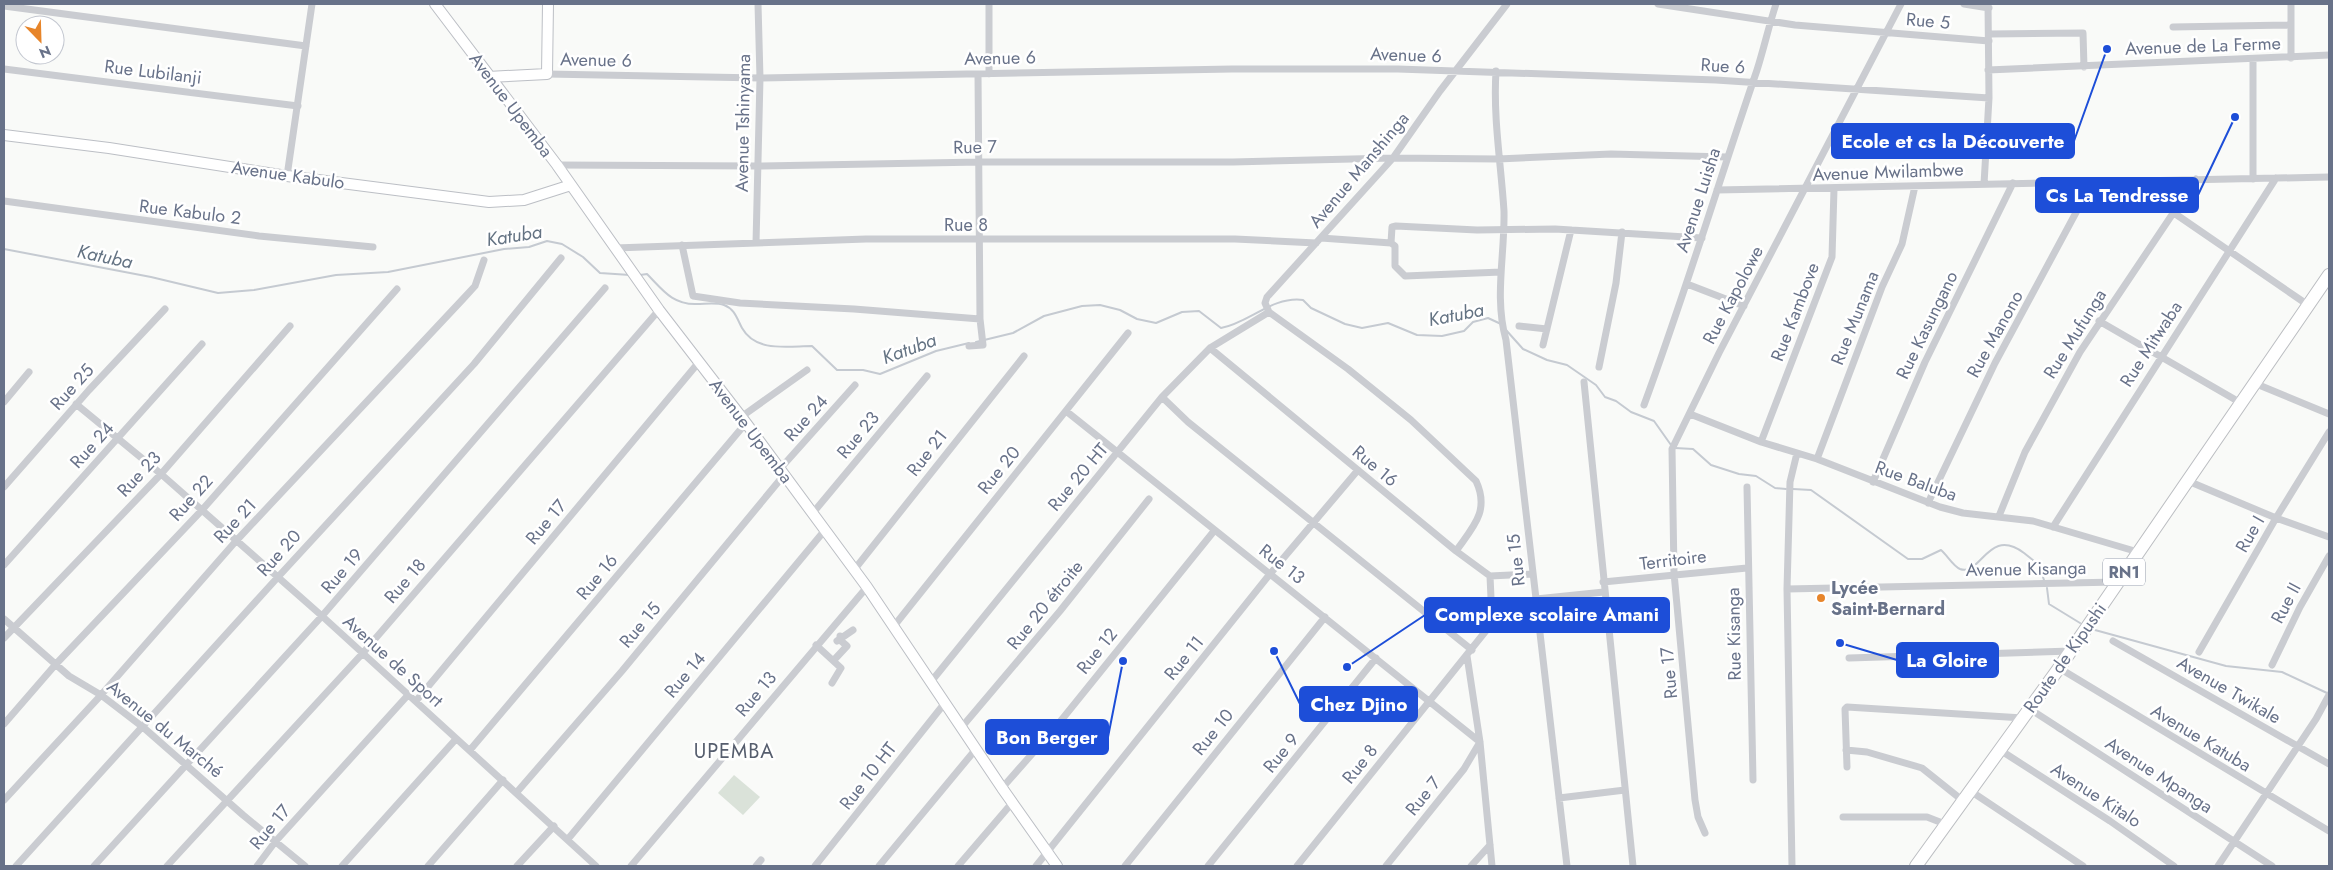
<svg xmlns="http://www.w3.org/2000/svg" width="2333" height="870" font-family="Jost,sans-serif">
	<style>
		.green { fill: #dae2d9 }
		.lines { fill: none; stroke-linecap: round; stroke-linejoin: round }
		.stream { stroke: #c5cad1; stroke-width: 2 }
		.secondary-casing { stroke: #bcbfc5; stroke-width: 12 }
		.highway-casing { stroke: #bcbec2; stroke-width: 14 }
		.street { stroke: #caccd1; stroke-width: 7 }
		.secondary { stroke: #fff; stroke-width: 10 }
		.highway { stroke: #fff; stroke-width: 12 }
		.poi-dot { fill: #e7852a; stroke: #fff; stroke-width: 2 }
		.labels { text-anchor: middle; stroke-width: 5; stroke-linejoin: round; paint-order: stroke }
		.shield { fill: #fff; stroke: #959cac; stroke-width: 1 }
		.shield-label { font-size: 16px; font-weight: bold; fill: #687289 }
		.street-label { font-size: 18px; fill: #687289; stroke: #fff }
		.poi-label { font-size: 18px; font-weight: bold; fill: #687289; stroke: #fff; text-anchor: start }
		.water-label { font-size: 19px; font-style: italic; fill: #647383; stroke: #fff }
		.quarter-label { font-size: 20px; letter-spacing: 1px; fill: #565e6e; stroke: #fff }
		.leader { fill: none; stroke: #1d4ed8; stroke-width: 2 }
		.callout-dot { fill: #1d4ed8; stroke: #fff; stroke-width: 2 }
		.callout { fill: #1d4ed8; stroke: #1d4ed8; stroke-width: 2 }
		.callout-label { font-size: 19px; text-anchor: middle; font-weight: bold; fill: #fff }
	</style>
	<rect width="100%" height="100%" fill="#f9faf8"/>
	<!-- green -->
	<path class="green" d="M734 775 760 797 743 815 718 793Z"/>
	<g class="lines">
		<!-- stream -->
		<path class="stream" d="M4 249 151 277 218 293 254 290 336 275 388 272 504 249 529 247 547 241 562 244 583 257 600 273 630 275
			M640 275 647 274C662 289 672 305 697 304 705 304 716 302 724 305 735 309 737 319 742 328 756 353 789 346 812 346L837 370H863L880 374 936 351 969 343
			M1506 330 1523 349 1547 360 1567 365 1596 385 1605 397 1616 401 1631 412 1654 421 1671 445
			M976 342 1013 333 1044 316 1082 306 1100 305 1120 310 1137 319 1156 323 1182 312 1199 311 1221 328C1249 323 1272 296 1303 300L1311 308 1345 324 1362 328 1388 323 1417 335 1442 336 1464 331 1473 322 1488 318 1501 324
			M1675 448 1693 449 1711 465 1739 474 1756 476 1775 488 1786 489
			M1793 489 1811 490 1908 559H1922L1941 550C1947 555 1953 566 1960 569 1981 577 1988 526 2024 553 2037 563 2039 564 2044 580
			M2047 588 2049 604 2080 623
			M2095 630 2226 666 2282 672 2327 693"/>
		<!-- secondary casing -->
		<g class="secondary-casing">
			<path id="secondary" d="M435 4 557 165 659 310 746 423 867 587 1002 788 1057 866
				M488 77 547 74 548 4
				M4 135 109 148 287 176 489 202 524 200 571 185"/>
		</g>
		<!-- highway casing -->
		<g class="highway-casing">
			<path id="highway" d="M1916 866 2059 668 2329 275"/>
		</g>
		<!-- street -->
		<path class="street" d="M989 4V74
			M1658 4 1795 25 1989 41
			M1964 4 1989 8
			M2291 4V58
			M4 6 306 46
			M2173 27 2290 25
			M1989 34 2083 33 2084 67
			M2253 59V179
			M4 69 298 106
			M1988 70 2329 55
			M1496 71C1493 118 1501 164 1504 211 1505 255 1494 297 1506 340L1567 866
			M547 74 760 78 1232 69H1398L1716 80 1989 98
			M557 165 758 166 980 162H1233L1393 158 1498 159 1611 154 1727 157
			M287 176 312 4
			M1984 184 1989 98 1988 4
			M1717 190 2329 177
			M4 201 259 236 373 247
			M2174 213 2308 305
			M1321 238 1391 243
			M756 243 760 78 758 4
			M682 245 693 296 740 303 854 309 980 319
			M615 248 866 239H1235L1316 243
			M1501 272 1405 276 1395 266V246L1391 243 1392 227 1396 226 1477 230 1555 229 1702 238
			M1687 284 1744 306
			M2099 321 2241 403
			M1519 326 1547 329
			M1543 345 1571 230
			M969 346 983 345 980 319 978 74
			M1210 348 1456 551 1490 576 1533 574
			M1599 367 1616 283 1622 232
			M1584 382 1633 866
			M2254 383 2329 414
			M1162 397 1188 422 1472 650
			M4 402 29 372
			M76 404 161 474 322 616 596 866
			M1644 405C1685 294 1719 181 1757 70 1764 48 1769 25 1776 4
			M1066 411 1480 742 1464 769 1386 866
			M1690 414 1761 442 1817 459 1940 507 1963 513 2033 521 2138 552
			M741 417 807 370
			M1761 442 1832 257 1834 189
			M1817 459 1882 287 1902 244 1915 186
			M779 470 855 385
			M2188 481 2276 518 2329 537
			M1873 482 1925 362 2013 183
			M4 487 89 390 165 309
			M1747 487 1753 780
			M1928 503 1995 363 2093 181
			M812 514 927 376
			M1999 516 2025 452 2080 352 2196 179
			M2053 527 2276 178
			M1456 551C1473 527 1490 511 1476 481L1411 420 1348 369 1269 312 1265 303 1267 297 1393 158 1440 91 1507 4
			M4 565 202 344
			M854 570 1024 356
			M1603 582 1747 568
			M1787 589 2117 582
			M1536 599 1604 592
			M4 619 69 676 101 695 144 728 243 815 305 866
			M894 626 1128 333
			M4 638 161 474 290 326
			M837 641 853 630
			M2113 641 2329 764
			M816 645 841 668 832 683
			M2199 652 2276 518 2329 432
			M1467 656 1480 742 1492 866
			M1849 658 2071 651
			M834 660 847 646 840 640V636
			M2272 665 2300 607 2329 556
			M2059 668 2329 831
			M930 683 1162 397 1210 348 1269 312
			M416 701 699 362
			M2030 709 2272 866
			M4 724 56 664 202 510 397 289
			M961 728 1060 611 1149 499
			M470 750 746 423
			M1846 750 1867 752 1922 768 1962 800
			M2000 750 2110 821 2174 866
			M1847 767 1845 709 1847 707 2023 718
			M1002 788 1055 728 1214 531
			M1969 790 2083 866
			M517 792 622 671 784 475
			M1559 798 1625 790
			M4 800 101 695 236 541 463 299 475 286 484 260
			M1843 817H1927L1945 824
			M1705 833 1698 817 1695 800 1674 573 1672 449 1719 353 1901 4
			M568 839 825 530
			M16 866 278 577 474 364 561 258
			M94 866 322 616 605 288
			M167 866 362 654 659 310
			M257 866 275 842 408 695
			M342 866 456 739
			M428 866 503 780
			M517 866 554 826
			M631 866 867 587
			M756 866 761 860
			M815 866 944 704
			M879 866 976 749
			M958 866 1012 803
			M1036 866 1270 574 1358 470
			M1125 866 1325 617
			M1208 866 1376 658
			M1297 866 1489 627 1492 620 1490 576
			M1471 866 1490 845
			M1792 866 1787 589 1790 482 1797 453
			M2218 866 2316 719 2329 695"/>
		<!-- secondary -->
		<use href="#secondary" class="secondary"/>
		<!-- highway -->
		<use href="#highway" class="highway"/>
	</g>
	<!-- markers -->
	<circle class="poi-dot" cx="1821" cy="598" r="5"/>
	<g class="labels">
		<!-- shield labels -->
		<rect class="shield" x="2103" y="558.5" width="42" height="27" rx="4"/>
		<g class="shield-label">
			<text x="2124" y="578">RN1</text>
		</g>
		<!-- street labels -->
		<g class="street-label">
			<text transform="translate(1928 21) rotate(5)" y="6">Rue 5</text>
			<text transform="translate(2203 46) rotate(-2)" y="6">Avenue de La Ferme</text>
			<text transform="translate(1406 55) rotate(2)" y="6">Avenue 6</text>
			<text transform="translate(1000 58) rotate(-1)" y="6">Avenue 6</text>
			<text transform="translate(596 60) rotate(1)" y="6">Avenue 6</text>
			<text transform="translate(1723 66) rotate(4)" y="6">Rue 6</text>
			<text transform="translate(153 72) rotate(7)" y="6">Rue Lubilanji</text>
			<text transform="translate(511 105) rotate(53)" y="6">Avenue Upemba</text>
			<text transform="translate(743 123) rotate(-89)" y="6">Avenue Tshinyama</text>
			<text transform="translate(975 147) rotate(-1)" y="6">Rue 7</text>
			<text transform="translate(1359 170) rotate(-50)" y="6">Avenue Manshinga</text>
			<text transform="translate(1888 172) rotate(-2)" y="6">Avenue Mwilambwe</text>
			<text transform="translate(288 175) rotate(8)" y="6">Avenue Kabulo</text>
			<text transform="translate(1698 200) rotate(-72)" y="6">Avenue Luisha</text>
			<text transform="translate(190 212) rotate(7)" y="6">Rue Kabulo 2</text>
			<text x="966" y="231">Rue 8</text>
			<text transform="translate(1733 295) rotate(-62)" y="6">Rue Kapolowe</text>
			<text transform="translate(1795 312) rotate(-69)" y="6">Rue Kambove</text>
			<text transform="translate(1855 318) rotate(-68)" y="6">Rue Munama</text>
			<text transform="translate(1927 325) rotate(-64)" y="6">Rue Kasungano</text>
			<text transform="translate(1995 334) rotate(-61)" y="6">Rue Manono</text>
			<text transform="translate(2075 334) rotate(-58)" y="6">Rue Mufunga</text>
			<text transform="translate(2151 344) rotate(-57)" y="6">Rue Mitwaba</text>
			<text transform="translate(72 387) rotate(-48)" y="6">Rue 25</text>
			<text transform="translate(806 418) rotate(-48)" y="6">Rue 24</text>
			<text transform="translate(751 431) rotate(53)" y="6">Avenue Upemba</text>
			<text transform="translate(858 435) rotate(-50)" y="6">Rue 23</text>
			<text transform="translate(92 445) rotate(-48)" y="6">Rue 24</text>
			<text transform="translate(927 453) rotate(-52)" y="6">Rue 21</text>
			<text transform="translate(1375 466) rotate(40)" y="6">Rue 16</text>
			<text transform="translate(999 470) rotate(-51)" y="6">Rue 20</text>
			<text transform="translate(139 474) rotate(-47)" y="6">Rue 23</text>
			<text transform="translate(1078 477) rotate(-50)" y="6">Rue 20 HT</text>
			<text transform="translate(1916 481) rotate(20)" y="6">Rue Baluba</text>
			<text transform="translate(191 498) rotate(-48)" y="6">Rue 22</text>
			<text transform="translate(235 521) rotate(-47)" y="6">Rue 21</text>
			<text transform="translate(546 522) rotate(-50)" y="6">Rue 17</text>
			<text transform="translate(2250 534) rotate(-60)" y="6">Rue I</text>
			<text transform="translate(279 553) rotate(-48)" y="6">Rue 20</text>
			<text transform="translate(1516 560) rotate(-96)" y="6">Rue 15</text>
			<text transform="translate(1673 560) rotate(-7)" y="6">Territoire</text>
			<text transform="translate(1282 564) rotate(38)" y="6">Rue 13</text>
			<text transform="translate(2026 569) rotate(-1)" y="6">Avenue Kisanga</text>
			<text transform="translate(342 571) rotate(-49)" y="6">Rue 19</text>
			<text transform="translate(597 577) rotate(-50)" y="6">Rue 16</text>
			<text transform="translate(405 581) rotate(-49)" y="6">Rue 18</text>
			<text transform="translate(2286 603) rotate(-62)" y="6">Rue II</text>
			<text transform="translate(1045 605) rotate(-51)" y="6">Rue 20 étroite</text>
			<text transform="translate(640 625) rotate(-50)" y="6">Rue 15</text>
			<text transform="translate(1734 634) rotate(-91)" y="6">Rue Kisanga</text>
			<text transform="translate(1097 651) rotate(-51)" y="6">Rue 12</text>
			<text transform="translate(1184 658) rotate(-51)" y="6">Rue 11</text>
			<text transform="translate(2065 658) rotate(-55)" y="6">Route de Kipushi</text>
			<text transform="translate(393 661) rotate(42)" y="6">Avenue de Sport</text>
			<text transform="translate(1669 673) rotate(-95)" y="6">Rue 17</text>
			<text transform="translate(685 675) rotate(-50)" y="6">Rue 14</text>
			<text transform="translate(2229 690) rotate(30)" y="6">Avenue Twikale</text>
			<text transform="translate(756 694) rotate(-50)" y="6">Rue 13</text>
			<text transform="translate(165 729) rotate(39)" y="6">Avenue du Marché</text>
			<text transform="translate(1213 732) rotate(-51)" y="6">Rue 10</text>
			<text transform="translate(2201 738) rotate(31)" y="6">Avenue Katuba</text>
			<text transform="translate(1281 753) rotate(-51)" y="6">Rue 9</text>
			<text transform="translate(1360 764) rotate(-51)" y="6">Rue 8</text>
			<text transform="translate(2159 775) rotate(33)" y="6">Avenue Mpanga</text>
			<text transform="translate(868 776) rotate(-52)" y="6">Rue 10 HT</text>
			<text transform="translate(2096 795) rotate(33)" y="6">Avenue Kitalo</text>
			<text transform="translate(1423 796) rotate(-51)" y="6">Rue 7</text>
			<text transform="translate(270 827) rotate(-50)" y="6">Rue 17</text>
		</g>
		<!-- poi labels -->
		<g class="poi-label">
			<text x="1831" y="594">Lycée<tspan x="1831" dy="21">Saint-Bernard</tspan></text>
		</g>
		<!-- water labels -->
		<g class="water-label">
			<text transform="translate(514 235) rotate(-9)" y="7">Katuba</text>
			<text transform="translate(105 256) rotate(12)" y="7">Katuba</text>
			<text transform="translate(1456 314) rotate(-11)" y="7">Katuba</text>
			<text transform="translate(909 348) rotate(-20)" y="7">Katuba</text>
		</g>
		<!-- quarter labels -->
		<g class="quarter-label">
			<text x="734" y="758">UPEMBA</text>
		</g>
	</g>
	<!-- callouts -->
	<path class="leader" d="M2107 49L2074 141M2235 117L2198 195M1347 667L1425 615M1840 643L1897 660M1274 651L1300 704M1123 661L1108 737"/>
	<g class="callout-dot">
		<circle cx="2107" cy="49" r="5"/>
		<circle cx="2235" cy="117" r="5"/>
		<circle cx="1347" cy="667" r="5"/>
		<circle cx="1840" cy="643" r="5"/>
		<circle cx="1274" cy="651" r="5"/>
		<circle cx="1123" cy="661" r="5"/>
	</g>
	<g class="callout">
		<rect x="1832" y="124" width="242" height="34" rx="5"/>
		<rect x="2036" y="178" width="162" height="34" rx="5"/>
		<rect x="1425" y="598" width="244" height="34" rx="5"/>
		<rect x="1897" y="643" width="101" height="34" rx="5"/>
		<rect x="1300" y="687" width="117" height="34" rx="5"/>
		<rect x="986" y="720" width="122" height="34" rx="5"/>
	</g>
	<g class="callout-label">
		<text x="1953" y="148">Ecole et cs la Découverte</text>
		<text x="2117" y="202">Cs La Tendresse</text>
		<text x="1547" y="621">Complexe scolaire Amani</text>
		<text x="1947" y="667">La Gloire</text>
		<text x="1359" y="711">Chez Djino</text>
		<text x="1047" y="744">Bon Berger</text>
	</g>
	<!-- border -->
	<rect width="2333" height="870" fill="none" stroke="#687289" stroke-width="10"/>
	<!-- north arrow -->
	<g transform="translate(40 40) rotate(157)"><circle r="24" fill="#ffffff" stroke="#c3c7d0"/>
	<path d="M0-4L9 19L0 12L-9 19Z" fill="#e7852a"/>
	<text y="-8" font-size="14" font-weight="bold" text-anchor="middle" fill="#687289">N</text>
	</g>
</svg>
